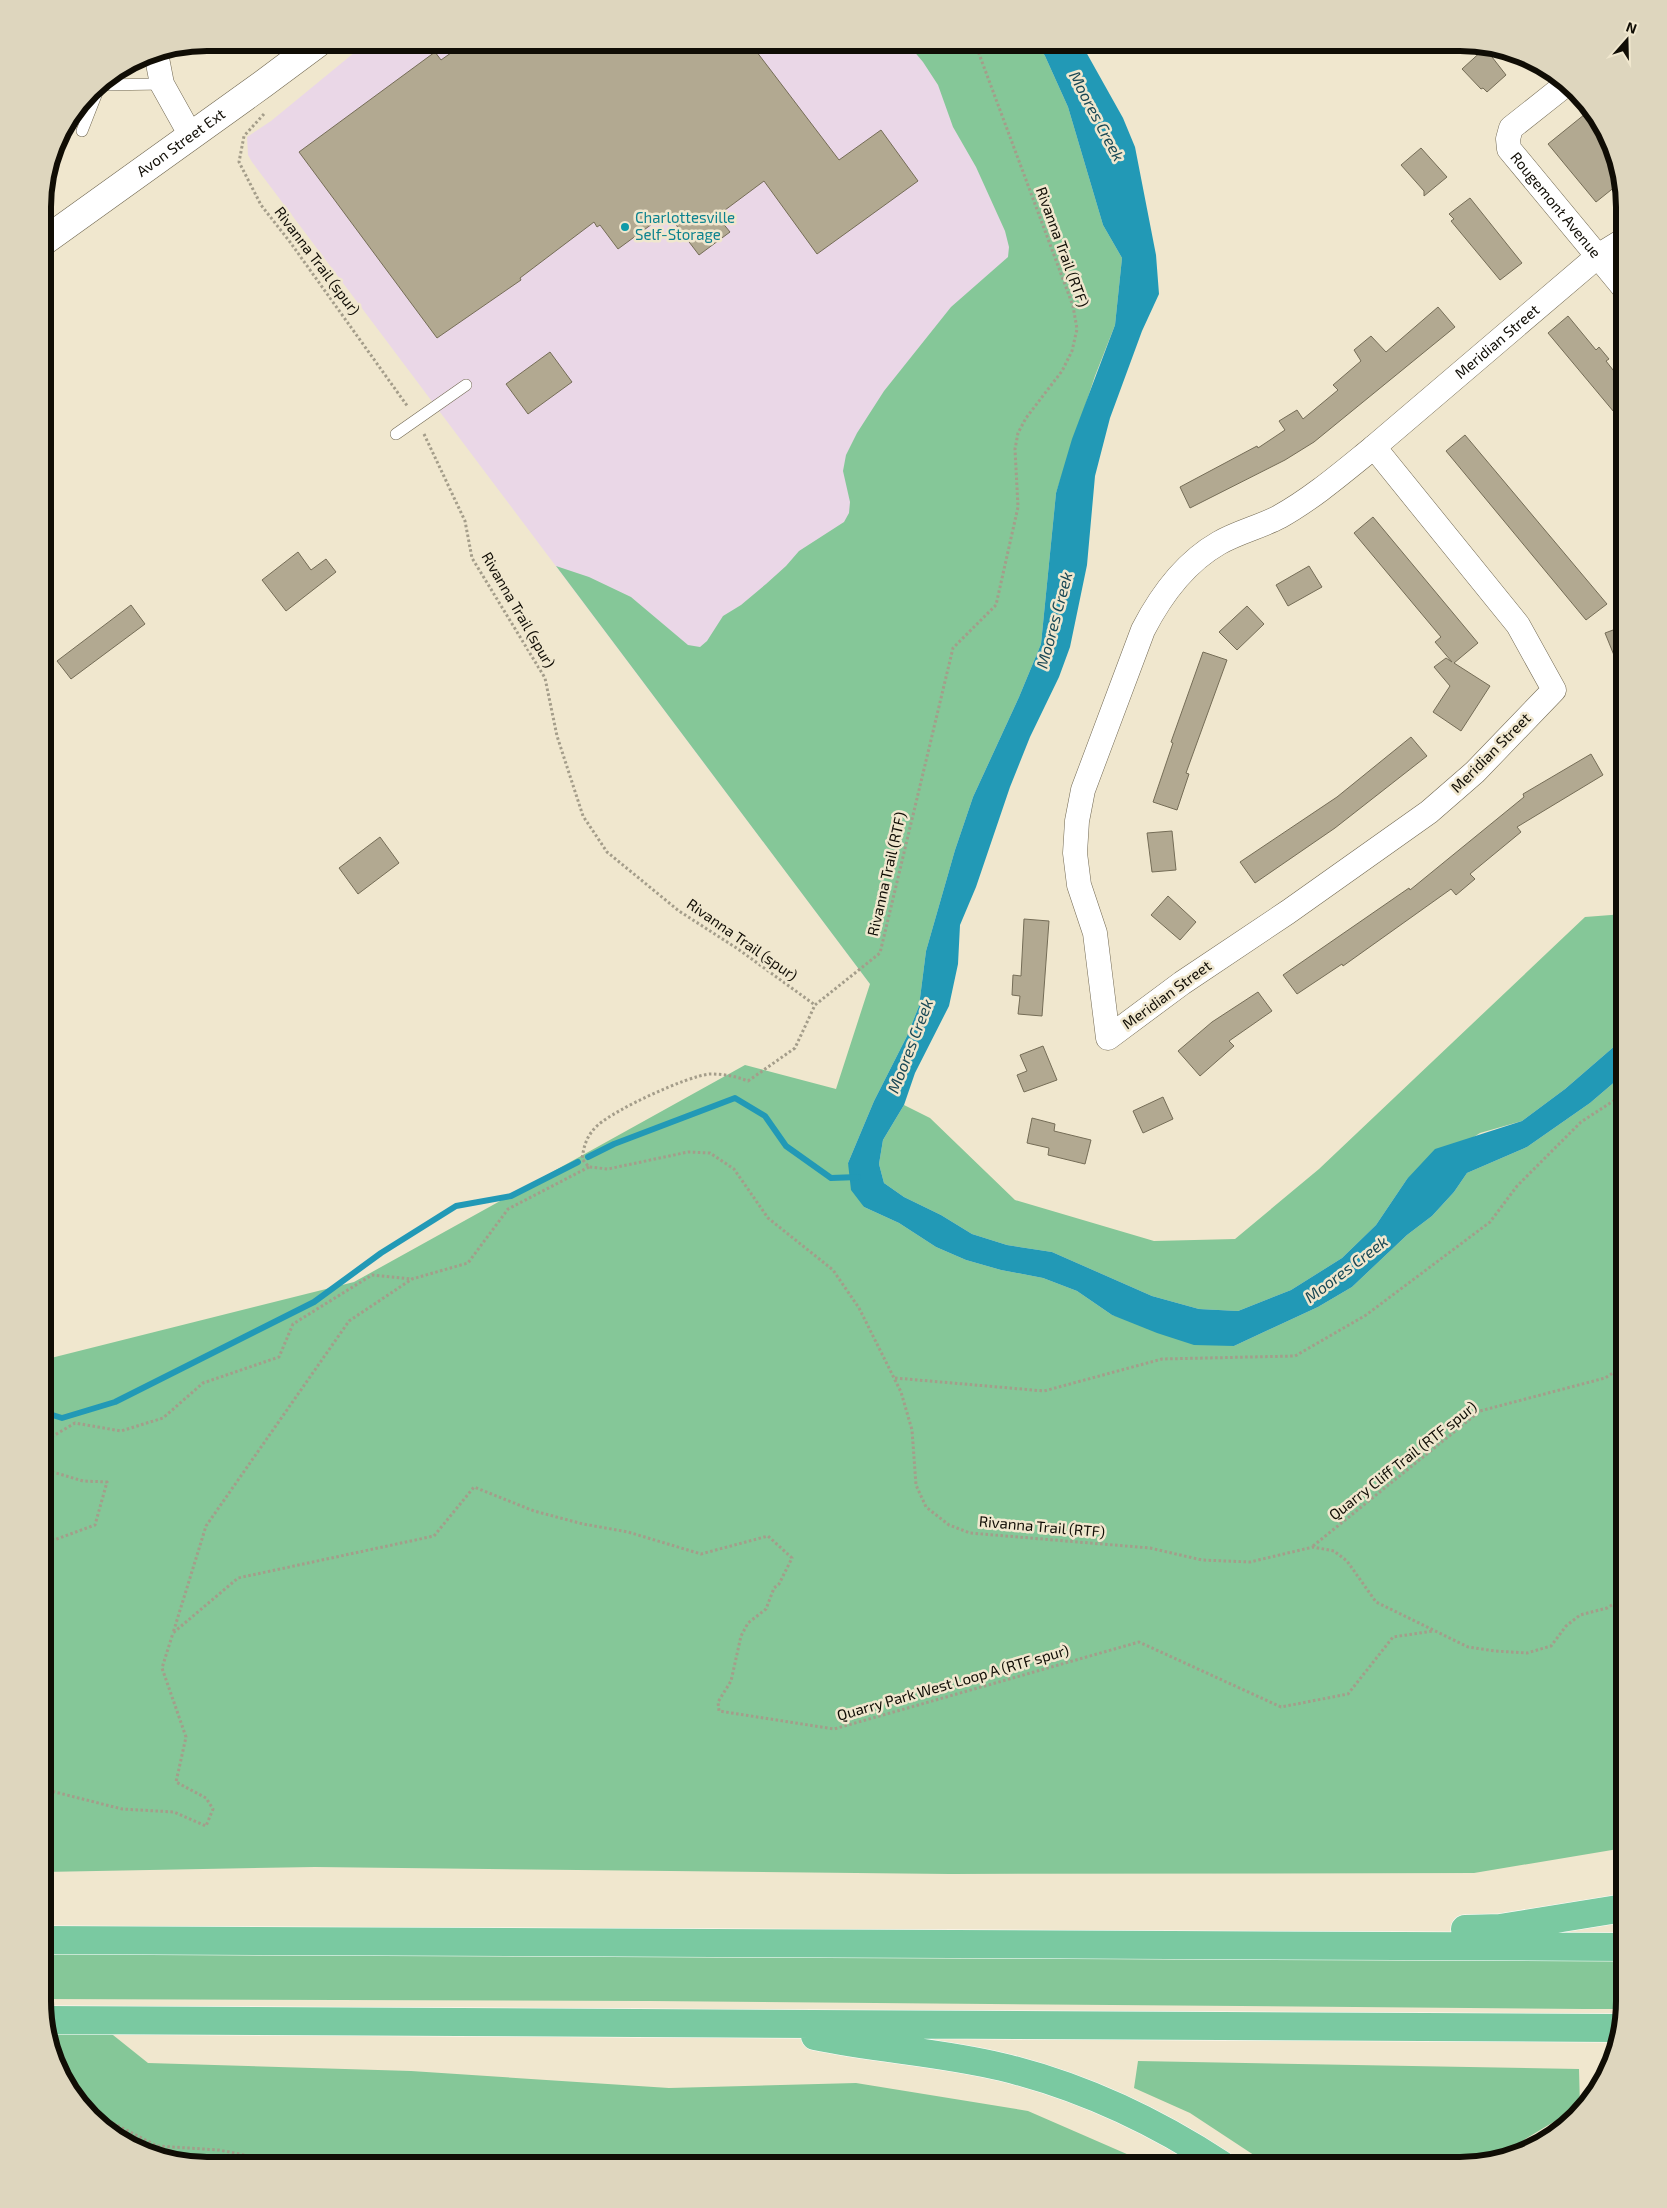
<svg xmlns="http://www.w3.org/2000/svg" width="1667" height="2208" font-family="'Exo 2',sans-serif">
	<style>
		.industrial { fill: #ead7e7 }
		.green { fill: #85c798 }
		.water { fill: #2299b6 }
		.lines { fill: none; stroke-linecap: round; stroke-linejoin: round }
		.stream { stroke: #2299b6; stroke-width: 6 }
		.building { fill: #b2a991; stroke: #756d57 }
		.lane-casing { stroke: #716852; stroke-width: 12 }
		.street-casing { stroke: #716852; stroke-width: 25 }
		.secondary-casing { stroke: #716852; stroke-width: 29 }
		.highway-casing { stroke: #fff; stroke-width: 29 }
		.path { stroke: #a49d8a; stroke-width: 3; stroke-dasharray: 2.5 2.5; stroke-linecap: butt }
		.lane { stroke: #fff; stroke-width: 11 }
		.street { stroke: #fff; stroke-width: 24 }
		.secondary { stroke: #fff; stroke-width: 28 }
		.highway { stroke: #7ac9a1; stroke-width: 28 }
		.culture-dot { fill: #0f9aa8; stroke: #f0e7ce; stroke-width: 2 }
		.labels { text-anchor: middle; stroke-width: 5; stroke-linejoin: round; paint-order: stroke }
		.street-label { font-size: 15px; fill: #100d05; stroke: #f0e7ce }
		.culture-label { font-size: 15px; fill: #0d838f; stroke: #f0e7ce; text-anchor: start }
		.water-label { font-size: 16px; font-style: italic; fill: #194855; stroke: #f0e7ce }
		.rim { fill: none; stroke: #100d05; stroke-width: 6 }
	</style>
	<rect width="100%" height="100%" fill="#f0e7ce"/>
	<!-- industrial -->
	<path class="industrial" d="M366 43H1007L1023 60 1038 120 870 984 252 162 248 155 247 137 271 121Z"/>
	<!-- green -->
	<path class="green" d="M907 43H1037L1045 56 1068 107 1103 225 1122 258 1115 325 1095 376 1056 493 1041 644 1019 697 973 797 955 850 926 951 919 1006 907 1036 874 1101 848 1163 864 1207 899 1223 936 1247 966 1260 1001 1270 1043 1278 1077 1291 1112 1315 1234 1346 1318 1307 1352 1287 1407 1235 1432 1216 1454 1192 1467 1173 1527 1147 1590 1103 1624 1074V1848L1474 1873 950 1874 315 1867 43 1872V1360L354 1282 745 1065 836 1089 870 984 556 566 589 577 631 597 688 645 700 647 707 641 723 616 741 605 766 584 786 566 799 551 844 522 849 513 850 502 843 471 846 455 857 433 884 391 951 307 1008 257 1009 247 1005 231 976 167 953 127 938 85 923 62Z
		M1624 914V1038L1565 1089 1522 1121 1480 1133 1407 1179 1376 1225 1342 1258 1291 1290 1238 1311 1199 1309 1152 1296 1052 1252 1007 1245 972 1234 941 1215 904 1197 884 1183 879 1164 883 1140 904 1105 930 1118 1015 1200 1154 1241 1235 1239 1319 1169 1585 917Z
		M43 1948 1624 1958V2001L1622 2009H1585L650 2001 43 1999Z
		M93 2019 148 2063 411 2071 669 2088 856 2083 1028 2111 1152 2165H207L125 2144 70 2092 48 2043 45 2020Z
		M1138 2061 1579 2069 1580 2106 1489 2161 1460 2165H1269L1190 2113 1134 2088Z"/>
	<!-- water -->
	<path class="water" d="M1037 43H1081L1123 118 1135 147 1156 255 1159 294 1142 331 1110 418 1095 476 1087 565 1070 647 1059 677 1030 737 1010 787 976 887 960 925 958 964 949 1006 915 1073 904 1105 883 1140 879 1164 884 1183 904 1197 941 1215 972 1234 1007 1245 1052 1252 1152 1296 1199 1309 1238 1311 1291 1290 1342 1258 1376 1225 1407 1179 1435 1149 1522 1121 1565 1089 1624 1038V1074L1590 1103 1527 1147 1467 1173 1454 1192 1432 1216 1407 1235 1352 1287 1318 1307 1234 1346 1194 1345 1157 1333 1112 1315 1077 1291 1043 1278 1001 1270 966 1260 936 1247 899 1223 864 1207 851 1190 848 1163 874 1101 907 1036 919 1006 926 951 955 850 973 797 1019 697 1041 644 1056 493 1072 439 1115 325 1122 258 1103 225 1068 107 1045 56Z"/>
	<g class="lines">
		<!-- stream -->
		<path class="stream" d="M588 1157 614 1144 735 1098 765 1116 786 1146 831 1178 858 1177
			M43 1412 62 1418 115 1402 314 1302 381 1253 456 1206 511 1196 578 1162"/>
	</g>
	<!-- building -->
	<path class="building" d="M465 43H750L839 160 881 130 918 181 817 254 764 181 717 216 730 232 699 255 667 213 618 249 600 225 597 227 594 222 520 278 521 280 437 338 299 152 435 52 441 60Z
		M1485 48 1506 75 1487 92 1483 88 1481 89 1462 69Z
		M1590 110 1597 116 1619 165 1621 182 1596 202 1548 144Z
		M1421 148 1447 177 1424 196V191L1401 165Z
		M1470 198 1522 263 1500 280 1451 221 1454 219 1449 214Z
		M1438 307 1455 327 1314 442 1285 460 1190 508 1180 487 1257 446 1258 448 1285 430 1279 421 1297 410 1303 419 1338 390 1333 385 1361 361 1354 350 1371 336 1386 352Z
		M1568 316 1596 350 1599 347 1609 359 1606 361 1624 384V424L1548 333Z
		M550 352 572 382 528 414 506 384Z
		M1465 435 1607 604 1586 620 1446 451Z
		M1373 517 1478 643 1454 663 1490 686 1461 731 1433 712 1450 686 1434 667 1446 658 1452 662 1435 642 1441 637 1354 533Z
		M298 552 311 570 326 559 336 572 286 611 262 580Z
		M1309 566 1322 587 1288 606 1276 585Z
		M131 605 145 624 71 679 57 661Z
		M1247 606 1264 624 1237 650 1219 632Z
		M1624 626V680L1605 633Z
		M1203 652 1227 660 1186 773 1189 774 1177 810 1153 802 1173 743 1171 742Z
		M1411 737 1427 756 1335 828 1255 883 1240 862 1337 797Z
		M1591 754 1603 775 1517 827 1521 832 1470 874 1475 879 1456 895 1451 889 1343 966 1342 964 1297 994 1283 975 1409 888 1410 890 1524 797 1523 794Z
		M1172 831 1176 870 1152 872 1147 833Z
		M380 837 399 863 358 894 339 868Z
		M1168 896 1196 922 1180 940 1151 915Z
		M1024 919 1049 921 1042 1016 1018 1014 1020 996 1012 995 1013 975 1021 976Z
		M1258 992 1272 1011 1229 1041 1234 1046 1200 1076 1178 1051 1212 1022Z
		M1043 1046 1057 1080 1024 1092 1017 1075 1027 1071 1020 1055Z
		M1163 1097 1173 1119 1143 1133 1133 1111Z
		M1032 1118 1055 1124 1054 1131 1091 1140 1085 1164 1048 1155 1049 1148 1027 1143Z"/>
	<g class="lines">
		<!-- lane casing -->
		<g class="lane-casing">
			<path id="lane" d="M82 131 100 85 162 84
				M396 434 466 385"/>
		</g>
		<!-- street casing -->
		<g class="street-casing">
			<g id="street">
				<path d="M156 53 162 84 191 136"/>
				<path id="s1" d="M1564 86 1511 128 1508 139 1509 149 1624 288"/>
				<path d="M1374 447 1518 625 1554 690 1475 772 1429 812 1288 912 1182 983 1108 1038 1095 933 1079 885 1075 853 1077 821 1083 790 1143 630C1161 595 1184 563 1219 543 1238 532 1260 527 1279 517 1313 498 1343 472 1374 447Z"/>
				<path id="s2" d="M1374 447 1598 256 1624 240"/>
			</g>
		</g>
		<!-- secondary casing -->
		<g class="secondary-casing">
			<g id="secondary">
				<path id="s3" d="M43 242 263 84 318 43"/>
			</g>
		</g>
		<!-- highway casing -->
		<g class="highway-casing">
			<path id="highway" d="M1465 1929 1500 1928 1624 1908
				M43 1940 1624 1947
				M45 2020 1617 2028
				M815 2036C877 2049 941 2052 1002 2067 1080 2086 1155 2121 1222 2165"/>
		</g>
		<!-- path -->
		<path class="path" d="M975 43 1073 306 1077 329 1072 351 1062 371 1026 418 1018 433 1015 449 1018 507 996 605 953 648 880 953 815 1005 795 1048 748 1081C735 1076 724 1074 710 1074 687 1076 616 1109 598 1125 587 1135 584 1145 582 1159L589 1167 608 1169 688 1152 710 1153 734 1169 768 1218 833 1270 859 1308 901 1392 912 1430 916 1485 926 1507 949 1525 970 1533 1150 1548 1202 1560 1250 1562 1313 1547 1334 1551 1347 1561 1376 1602 1468 1647 1495 1651 1527 1653 1551 1646 1566 1626 1580 1615 1607 1608 1624 1598
			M341 48 348 43
			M264 114 244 136 239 162 261 205 290 242 408 407
			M424 434 465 521 472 558 545 678 557 736 583 816 607 852 679 911 738 949 815 1005
			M589 1167 508 1209 468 1263 412 1279 349 1321 206 1526 173 1633 238 1578 434 1536 474 1487 534 1511 583 1524 628 1532 701 1554 768 1536 792 1558 779 1584 774 1588 766 1609 748 1623 741 1636 731 1681 718 1702 719 1711 834 1729 1139 1642 1281 1707 1348 1694 1393 1637 1433 1631
			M895 1378 1044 1391 1162 1359 1295 1356 1366 1315 1490 1222 1517 1186 1581 1122 1624 1094
			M43 1442 75 1423 121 1431 163 1418 203 1383 279 1357 293 1324 372 1275 411 1279
			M43 1534 54 1540 95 1525 107 1482 83 1481 46 1470 43 1443
			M1313 1546 1480 1411 1605 1378 1624 1366
			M43 1789 122 1809 174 1812 206 1826 213 1809 206 1798 176 1782 186 1737 162 1668 173 1633
			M99 2118 105 2119 157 2146 219 2150 295 2165"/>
		<!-- lane -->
		<use href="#lane" class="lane"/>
		<!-- street -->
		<use href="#street" class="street"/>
		<!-- secondary -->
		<use href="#secondary" class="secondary"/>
		<!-- highway -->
		<use href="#highway" class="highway"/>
	</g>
	<!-- markers -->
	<circle class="culture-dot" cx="625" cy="227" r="5"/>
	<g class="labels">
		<!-- street labels -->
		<g class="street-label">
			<text dy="5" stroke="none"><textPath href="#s3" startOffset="170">Avon Street Ext</textPath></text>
			<text dy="5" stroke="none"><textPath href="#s1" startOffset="162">Rougemont Avenue</textPath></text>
			<text transform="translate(1062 247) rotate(70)" y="5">Rivanna Trail (RTF)</text>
			<text transform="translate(317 261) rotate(53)" y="5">Rivanna Trail (spur)</text>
			<text dy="5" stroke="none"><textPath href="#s2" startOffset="162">Meridian Street</textPath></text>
			<text transform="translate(518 610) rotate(60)" y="5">Rivanna Trail (spur)</text>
			<text transform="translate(1491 753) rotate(-45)" y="5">Meridian Street</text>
			<text transform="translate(887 874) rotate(-77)" y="5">Rivanna Trail (RTF)</text>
			<text transform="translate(742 940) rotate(35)" y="5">Rivanna Trail (spur)</text>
			<text transform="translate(1167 995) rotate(-36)" y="5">Meridian Street</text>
			<text transform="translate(1403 1461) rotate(-38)" y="5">Quarry Cliff Trail (RTF spur)</text>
			<text transform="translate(1042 1527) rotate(5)" y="5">Rivanna Trail (RTF)</text>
			<text transform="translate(953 1683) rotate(-16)" y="5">Quarry Park West Loop A (RTF spur)</text>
		</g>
		<!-- culture labels -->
		<g class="culture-label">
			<text x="635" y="223">Charlottesville<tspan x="635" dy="17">Self-Storage</tspan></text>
		</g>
		<!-- water labels -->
		<g class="water-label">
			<text transform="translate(1097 116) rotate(62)" y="6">Moores Creek</text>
			<text transform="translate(1054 620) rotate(-75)" y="6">Moores Creek</text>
			<text transform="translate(910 1046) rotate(-69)" y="6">Moores Creek</text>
			<text transform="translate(1346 1269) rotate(-37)" y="6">Moores Creek</text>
		</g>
	</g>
	<!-- crop -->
	<path d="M0 0H1667V2208H0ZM207 51H1460A156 156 0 0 1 1616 207V2001A156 156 0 0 1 1460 2157H207A156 156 0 0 1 51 2001V207A156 156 0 0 1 207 51Z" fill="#ded6be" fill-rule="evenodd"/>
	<path class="rim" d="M207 51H1460A156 156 0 0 1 1616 207V2001A156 156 0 0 1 1460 2157H207A156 156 0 0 1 51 2001V207A156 156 0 0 1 207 51Z"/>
	<!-- north arrow -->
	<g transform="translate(1627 40) rotate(20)" stroke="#f0e7ce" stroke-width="4" paint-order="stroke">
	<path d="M0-4L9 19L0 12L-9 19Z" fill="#100d05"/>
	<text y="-8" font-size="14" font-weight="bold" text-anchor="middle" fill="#100d05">N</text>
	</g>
</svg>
